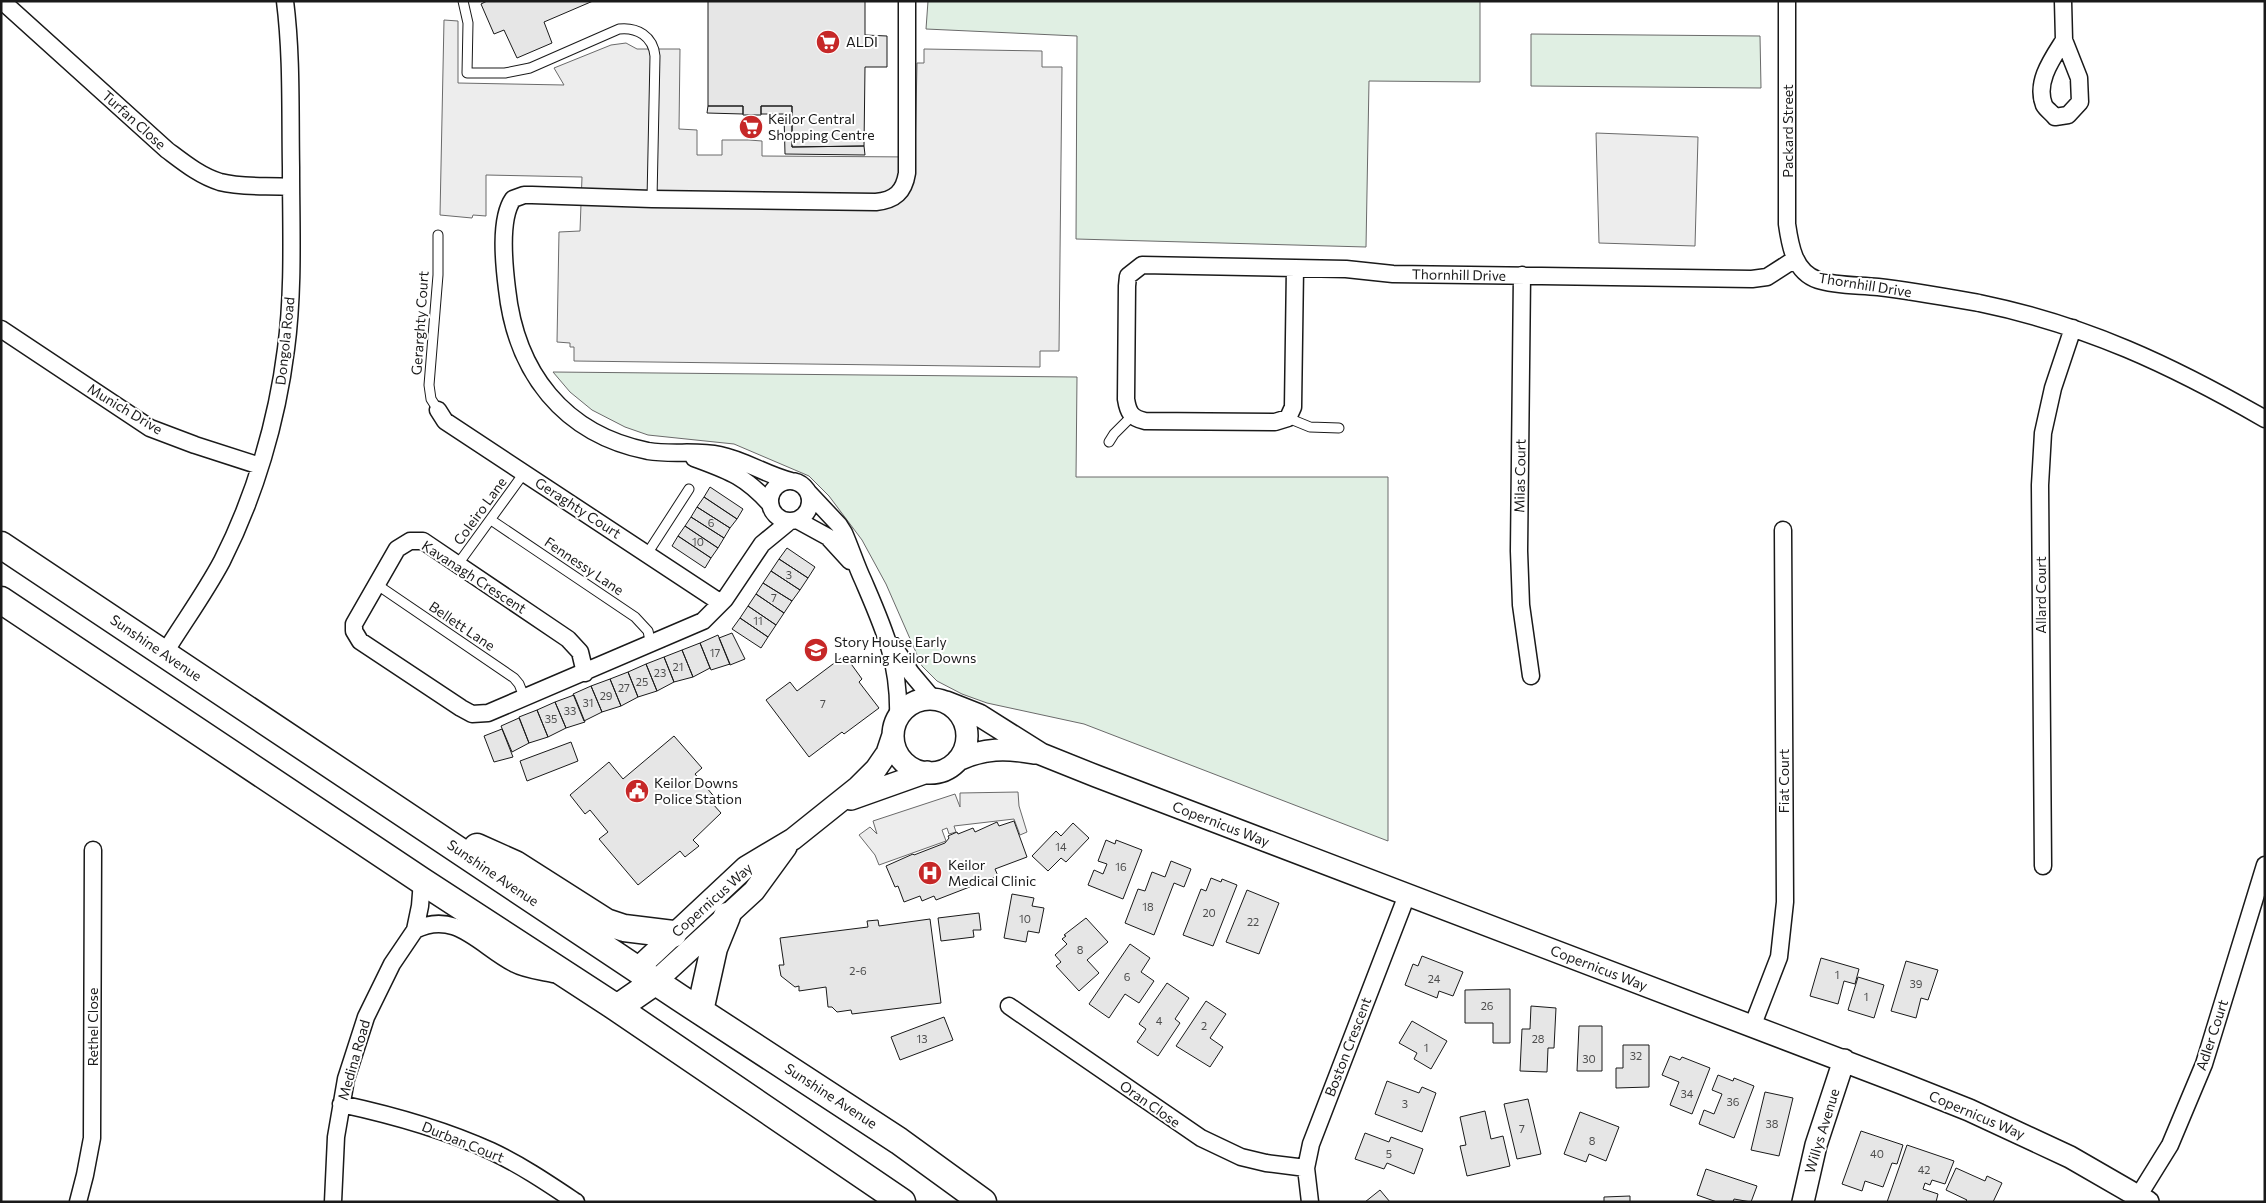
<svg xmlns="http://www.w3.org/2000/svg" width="2266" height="1203" font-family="Commissioner,sans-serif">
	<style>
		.green { fill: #e0efe3; stroke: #6a6a6a }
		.parking { fill: #ededed; stroke: #6a6a6a }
		.building { fill: #e6e6e6; stroke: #1a1a1a }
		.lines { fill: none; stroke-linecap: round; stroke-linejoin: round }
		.service-casing { stroke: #1a1a1a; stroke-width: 11 }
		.minor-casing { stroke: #1a1a1a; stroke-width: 19 }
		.tertiary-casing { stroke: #1a1a1a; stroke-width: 24 }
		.primary-casing { stroke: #1a1a1a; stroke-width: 29 }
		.service { stroke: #fff; stroke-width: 9 }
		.minor { stroke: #fff; stroke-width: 16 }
		.tertiary { stroke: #fff; stroke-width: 21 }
		.primary { stroke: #fff; stroke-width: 26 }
		.labels { text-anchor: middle; stroke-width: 4; stroke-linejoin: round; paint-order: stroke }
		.number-label { font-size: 11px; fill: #4d4d4d }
		.poi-label { font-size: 14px; fill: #1a1a1a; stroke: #fff; text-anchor: start }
		.street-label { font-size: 14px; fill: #1a1a1a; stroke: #fff }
	</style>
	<rect width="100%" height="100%" fill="#fff"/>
	<!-- green -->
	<path class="green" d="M928 1H1480V82L1369 81 1366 247 1076 239 1077 36 926 29Z
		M1531 34 1760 36 1761 88 1531 86Z
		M553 372 1077 377 1076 477H1388V841L1084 724 987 703 962 694 937 681 922 666 886 584 862 540 829 496 809 476 734 444 648 435 625 427 592 410 570 392Z"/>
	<!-- parking -->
	<path class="parking" d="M444 20 458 21V83L564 85 554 68 611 45 626 43 637 49H680L679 129 697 130V155H722V140H749L762 141V156L915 157 917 63H924V49L1042 51V67H1062L1059 351H1040V367L574 361V347H570V343L557 342 559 232 580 231 582 177 486 175V216L473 215 472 218 440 215Z
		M1596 133 1698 137 1695 246 1599 243Z
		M1018 792 1019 806 1027 832 1020 835 1014 819 954 826 956 832 949 834 947 828 942 830 946 841 879 865 875 855 859 835 870 827 877 834 873 821 955 794 960 807V793Z"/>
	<!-- building -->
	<path class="building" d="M487 1H593L544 22 552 43 517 58 504 30 494 34 481 4Z
		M708 1H865V35L887 36V67H865L864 146 792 147V106H761V115H743V106H708Z
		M708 106H743V114L707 113Z
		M761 106H792V147L864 146 865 155 785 154 784 114H761Z
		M710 487 743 509 737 519 704 497Z
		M704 497 737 519 730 528 697 507Z
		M697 507 730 528 724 538 691 517Z
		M691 517 724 538 718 548 685 526Z
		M685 526 718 548 711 558 678 536Z
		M678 536 711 558 705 568 672 546Z
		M787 548 815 567 808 578 779 559Z
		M779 559 808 578 800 590 771 571Z
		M771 571 800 590 792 601 763 583Z
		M763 583 792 601 784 613 756 594Z
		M756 594 784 613 776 625 748 606Z
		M748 606 776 625 768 637 740 618Z
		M740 618 768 637 761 648 732 629Z
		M732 633 745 659 730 665 719 638Z
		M718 635 730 664 711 670 700 643Z
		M700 643 710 668 693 677 682 650Z
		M682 650 693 677 674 682 664 657Z
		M664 657 674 682 657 691 646 664Z
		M841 658 846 664 849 661 862 679 859 682 879 708 844 734 842 732 809 757 766 700 790 682 797 691Z
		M646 664 657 691 638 697 628 672Z
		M628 672 638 697 621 706 610 679Z
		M610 679 621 706 602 712 591 686Z
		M591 686 602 712 584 721 573 694Z
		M574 695 585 722 566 728 555 702Z
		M555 702 566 728 548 737 537 710Z
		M537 710 548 737 529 743 519 717Z
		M519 718 529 743 512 752 501 726Z
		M502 729 513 757 494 762 484 736Z
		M674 736 702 768 695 774 717 800 712 803 721 813 693 840 699 846 685 857 680 851 638 885 599 839 608 832 590 810 585 814 570 795 609 762 623 779Z
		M571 742 578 761 527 781 520 761Z
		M1014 821 1027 857 995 869 998 876 936 900 934 896 922 901 920 896 904 902 898 886 895 887 886 866 913 854 914 855 945 843 949 838 948 836 957 832 958 834 973 828 975 832 997 822 999 826Z
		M1073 823 1089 838 1066 862 1061 858 1048 871 1032 856 1056 831 1061 836Z
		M1106 840 1115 844 1116 840 1142 850 1123 899 1088 885 1094 870 1103 874 1107 864 1098 861Z
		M1171 861 1191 869 1184 887 1174 883 1154 935 1125 923 1138 889 1145 891 1152 872 1165 877Z
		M1211 878 1221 882 1222 879 1237 885 1213 946 1183 935 1201 889 1206 891Z
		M1247 890 1279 903 1259 954 1226 942Z
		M1012 894 1034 898 1032 906 1044 908 1039 933 1028 931 1026 942 1004 938Z
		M979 913 981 930H973L974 937 941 941 938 918Z
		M1086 918 1108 942 1087 960 1099 973 1079 991 1056 966 1061 962 1055 955 1067 944 1062 939 1066 936 1064 935Z
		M930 919 941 1003 852 1014 851 1010 837 1012 832 1007H828L826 987 799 991V986L795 987 781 976 779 965H784L780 938 868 927 867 921 878 920 879 926Z
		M1130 944 1150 958 1141 972 1154 981 1139 1003 1125 994 1109 1018 1089 1004Z
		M1422 956 1463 972 1453 996 1439 991 1437 998 1405 985 1413 964 1418 966Z
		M1821 958 1859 969 1855 984 1844 981 1838 1004 1810 996Z
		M1906 961 1938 970 1928 1000 1921 998 1916 1018 1891 1011Z
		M1858 977 1884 985 1874 1018 1848 1010Z
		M1167 983 1189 998 1175 1019 1180 1023 1158 1056 1137 1042 1146 1029 1139 1024Z
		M1510 989V1043H1493V1023H1465V990Z
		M1206 1001 1226 1014 1210 1038 1223 1047 1210 1067 1176 1046Z
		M1531 1006 1556 1008 1554 1048H1548L1547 1072 1520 1071 1522 1029H1530Z
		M944 1017 953 1040 900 1060 891 1037Z
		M1412 1021 1447 1041 1431 1069 1414 1059 1417 1053 1399 1043Z
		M1579 1026H1602V1071H1577Z
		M1623 1045H1649V1087L1616 1088V1068H1623Z
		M1670 1056 1680 1060 1682 1057 1710 1068 1692 1114 1670 1105 1679 1082 1662 1075Z
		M1718 1075 1733 1081 1734 1078 1754 1086 1734 1138 1699 1124 1704 1110 1714 1114 1722 1094 1712 1090Z
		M1387 1081 1419 1093 1422 1087 1436 1093 1422 1132 1375 1114Z
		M1765 1092 1793 1098 1779 1156 1751 1150Z
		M1528 1099 1541 1154 1517 1159 1504 1104Z
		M1485 1111 1491 1139 1503 1136 1510 1166 1467 1176 1460 1146 1466 1145 1460 1117Z
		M1580 1112 1619 1127 1606 1161 1589 1154 1586 1162 1564 1154Z
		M1861 1131 1903 1145 1897 1164 1892 1163 1883 1187 1865 1181 1862 1191 1842 1184Z
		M1365 1133 1389 1142 1391 1137 1423 1149 1414 1174 1387 1163 1384 1169 1355 1159Z
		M1907 1145 1954 1161 1945 1184 1932 1180 1930 1185 1925 1183 1923 1189 1938 1194 1936 1202H1887Z
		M1956 1168 1985 1181 1987 1176 2002 1183 1993 1202H1965L1967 1200 1946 1190Z
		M1706 1169 1757 1186 1751 1202 1734 1199 1733 1202H1717L1697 1195Z
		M1380 1190 1390 1202H1365Z
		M1630 1196V1202H1604V1197Z"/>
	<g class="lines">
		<!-- service casing -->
		<g class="service-casing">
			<path id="service" d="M463 1 468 23 467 73H505L530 68 619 29C637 27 653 36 655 56L652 199
				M438 235V275L429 385 431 399 438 410
				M1288 418 1310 427 1339 428
				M1109 442 1114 434 1132 416
				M491 520 635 617 648 631 651 645
				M647 554 689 489
				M458 564 524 473
				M376 584 514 678 519 684 525 699"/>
		</g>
		<!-- minor casing -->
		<g class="minor-casing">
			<path id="minor" d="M2 1 167 150C183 162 200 176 220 182 242 188 268 185 291 187
				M1787 1V224C1790 245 1794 272 1818 280 1836 286 1859 285 1878 287 1912 291 1945 297 1979 303 2086 325 2171 365 2265 419
				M2063 1 2064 40 2079 78 2080 102 2068 115 2055 117C2052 113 2046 109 2044 105 2035 82 2052 59 2064 40
				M1295 268 1293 407 1288 418 1275 422 1145 421C1131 418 1128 412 1126 399L1127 286 1128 276 1142 265 1346 269 1393 274 1752 279 1767 277 1795 259
				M1522 275 1519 551 1521 605 1531 676
				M1 329 150 428 195 445 260 466
				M438 410 445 421 721 603
				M694 458C729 471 745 476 770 504
				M791 481C766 475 745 460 720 455 696 450 672 455 648 451 563 434 516 372 507 289 504 265 499 219 513 199L524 195H532L652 199 876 202C895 200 904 192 907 173V1
				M770 501a20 20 0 1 1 40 0a20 20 0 1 1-40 0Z
				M808 492 839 525 844 533C851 549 856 565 863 580 884 629 900 663 898 718
				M797 520 828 537 850 561
				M893 645 911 673 933 699
				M164 654C183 623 205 593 222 561 255 496 277 421 286 349 294 289 291 227 291 167 290 112 292 56 285 1
				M585 673 580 652 568 639 423 541H410L397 549 354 624V631L360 641 461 708 472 714 488 713 703 621 725 599 762 544 790 521
				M2043 866 2040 485 2043 433 2053 388 2073 328
				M415 930C456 909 481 947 515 964 526 970 541 971 553 974
				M1009 1006 1201 1138 1241 1157 1266 1163 1306 1168
				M1752 1027 1779 957 1785 902 1783 530
				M341 1104C392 1115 443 1129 491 1151 521 1165 549 1184 576 1202
				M2139 1195 2170 1145 2204 1064 2265 865
				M78 1202 85 1175 92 1138 93 850
				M333 1202 336 1137 346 1079 366 1017 392 964 415 930 420 906 422 881
				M1310 1202 1306 1168 1311 1144 1407 895"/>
		</g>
		<!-- tertiary casing -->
		<g class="tertiary-casing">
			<path id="tertiary" d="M893 736a37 37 0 1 1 74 0a37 37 0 1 1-74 0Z
				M946 702 979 715 1041 754 1096 776 1901 1083 1969 1110 2070 1157 2148 1202
				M958 760C984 748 1006 748 1034 753
				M851 799 927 772
				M637 969 746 867 793 839 858 787 876 769 887 753 893 735
				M656 981 754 891 786 847
				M1803 1202 1816 1145 1844 1060"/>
		</g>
		<!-- primary casing -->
		<g class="primary-casing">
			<path id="primary" d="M1 545 680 998 899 1141 983 1202
				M1 600 422 881 617 1008 902 1202
				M477 847 515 864 606 922 624 928 673 934
				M617 1008 656 981
				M700 1011 714 948 727 916"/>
		</g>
		<!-- service -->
		<use href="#service" class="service"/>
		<!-- minor -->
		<use href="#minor" class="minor"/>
		<!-- tertiary -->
		<use href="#tertiary" class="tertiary"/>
		<!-- primary -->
		<use href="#primary" class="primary"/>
	</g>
	<!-- icons -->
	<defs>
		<g id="supermarket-disc" transform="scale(1.25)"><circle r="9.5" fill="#c62828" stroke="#fff"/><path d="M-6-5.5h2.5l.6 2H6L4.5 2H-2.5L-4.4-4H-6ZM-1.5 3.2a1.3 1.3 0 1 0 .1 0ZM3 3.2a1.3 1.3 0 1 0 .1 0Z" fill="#fff"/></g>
		<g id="school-disc" transform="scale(1.25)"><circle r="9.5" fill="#c62828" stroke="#fff"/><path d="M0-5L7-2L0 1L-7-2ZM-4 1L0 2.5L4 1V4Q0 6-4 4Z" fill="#fff"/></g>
		<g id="civic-disc" transform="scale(1.25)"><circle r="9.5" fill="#c62828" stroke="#fff"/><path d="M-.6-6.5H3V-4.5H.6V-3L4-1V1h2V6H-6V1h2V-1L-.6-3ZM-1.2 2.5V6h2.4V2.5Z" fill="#fff"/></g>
		<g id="hospital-disc" transform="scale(1.25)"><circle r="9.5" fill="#c62828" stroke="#fff"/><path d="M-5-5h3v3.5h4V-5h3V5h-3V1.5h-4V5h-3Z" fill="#fff"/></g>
	</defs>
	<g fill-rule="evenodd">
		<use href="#supermarket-disc" x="828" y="42"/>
		<use href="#supermarket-disc" x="751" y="127"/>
		<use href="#school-disc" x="816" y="650"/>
		<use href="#civic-disc" x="637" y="791"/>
		<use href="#hospital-disc" x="930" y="873"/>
	</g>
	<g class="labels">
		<!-- number labels -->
		<g class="number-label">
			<text x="711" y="527">6</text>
			<text x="698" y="546">10</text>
			<text x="789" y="579">3</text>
			<text x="774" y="602">7</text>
			<text x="758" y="625">11</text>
			<text x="715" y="657">17</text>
			<text x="678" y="671">21</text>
			<text x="660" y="677">23</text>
			<text x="642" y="686">25</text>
			<text x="624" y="692">27</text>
			<text x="606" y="700">29</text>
			<text x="588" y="707">31</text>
			<text x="823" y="708">7</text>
			<text x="570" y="715">33</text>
			<text x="551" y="723">35</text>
			<text x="1061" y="851">14</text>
			<text x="1121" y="871">16</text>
			<text x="1148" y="911">18</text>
			<text x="1209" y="917">20</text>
			<text x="1025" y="923">10</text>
			<text x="1253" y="926">22</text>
			<text x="1080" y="954">8</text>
			<text x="858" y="975">2-6</text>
			<text x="1837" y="979">1</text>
			<text x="1127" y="981">6</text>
			<text x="1434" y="983">24</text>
			<text x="1916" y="988">39</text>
			<text x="1866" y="1001">1</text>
			<text x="1487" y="1010">26</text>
			<text x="1159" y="1025">4</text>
			<text x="1204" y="1030">2</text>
			<text x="922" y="1043">13</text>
			<text x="1538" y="1043">28</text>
			<text x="1426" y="1052">1</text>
			<text x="1636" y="1060">32</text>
			<text x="1589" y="1063">30</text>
			<text x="1687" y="1098">34</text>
			<text x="1733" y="1106">36</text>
			<text x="1405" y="1108">3</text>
			<text x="1772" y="1128">38</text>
			<text x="1522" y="1133">7</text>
			<text x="1592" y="1145">8</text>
			<text x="1389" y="1158">5</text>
			<text x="1877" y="1158">40</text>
			<text x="1924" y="1174">42</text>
		</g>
		<!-- poi labels -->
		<g class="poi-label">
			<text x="846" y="47">ALDI</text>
			<text x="768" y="124">Keilor Central<tspan x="768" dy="16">Shopping Centre</tspan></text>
			<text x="834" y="647">Story House Early<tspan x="834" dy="16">Learning Keilor Downs</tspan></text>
			<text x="654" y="788">Keilor Downs<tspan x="654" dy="16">Police Station</tspan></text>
			<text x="948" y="870">Keilor<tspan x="948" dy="16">Medical Clinic</tspan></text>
		</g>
		<!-- street labels -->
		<g class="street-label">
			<text transform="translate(134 120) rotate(42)" y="5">Turfan Close</text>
			<text transform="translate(1788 131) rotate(-90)" y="5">Packard Street</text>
			<text transform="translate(1459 275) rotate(1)" y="5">Thornhill Drive</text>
			<text transform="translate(1865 285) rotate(9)" y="5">Thornhill Drive</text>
			<text transform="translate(420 323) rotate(-86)" y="5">Gerarghty Court</text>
			<text transform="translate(285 341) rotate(-84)" y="5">Dongola Road</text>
			<text transform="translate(125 409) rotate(31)" y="5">Munich Drive</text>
			<text transform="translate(1520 476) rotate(-89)" y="5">Milas Court</text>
			<text transform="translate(578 508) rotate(33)" y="5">Geraghty Court</text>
			<text transform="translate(480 511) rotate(-54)" y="5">Coleiro Lane</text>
			<text transform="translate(584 566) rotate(34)" y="5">Fennessy Lane</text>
			<text transform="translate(474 577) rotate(33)" y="5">Kavanagh Crescent</text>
			<text transform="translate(2041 595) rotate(-90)" y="5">Allard Court</text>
			<text transform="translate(462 626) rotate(34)" y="5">Bellett Lane</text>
			<text transform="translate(156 648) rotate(34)" y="5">Sunshine Avenue</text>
			<text transform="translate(1784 781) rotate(-90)" y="5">Fiat Court</text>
			<text transform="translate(1221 824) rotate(21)" y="5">Copernicus Way</text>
			<text transform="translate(493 873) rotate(34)" y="5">Sunshine Avenue</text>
			<text transform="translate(712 900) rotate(-42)" y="5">Copernicus Way</text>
			<text transform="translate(1599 968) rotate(21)" y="5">Copernicus Way</text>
			<text transform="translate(93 1027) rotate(-90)" y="5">Rethel Close</text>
			<text transform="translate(2212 1035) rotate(-72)" y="5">Adler Court</text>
			<text transform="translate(1348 1047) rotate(-69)" y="5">Boston Crescent</text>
			<text transform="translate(354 1060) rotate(-74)" y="5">Medina Road</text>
			<text transform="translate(831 1096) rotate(33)" y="5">Sunshine Avenue</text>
			<text transform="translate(1150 1104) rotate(35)" y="5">Oran Close</text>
			<text transform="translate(1977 1115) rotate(23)" y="5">Copernicus Way</text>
			<text transform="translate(1822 1131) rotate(-73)" y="5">Willys Avenue</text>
			<text transform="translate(463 1142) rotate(22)" y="5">Durban Court</text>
		</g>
	</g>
	<!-- border -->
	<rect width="2266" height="1203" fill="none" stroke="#1a1a1a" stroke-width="5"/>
</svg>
